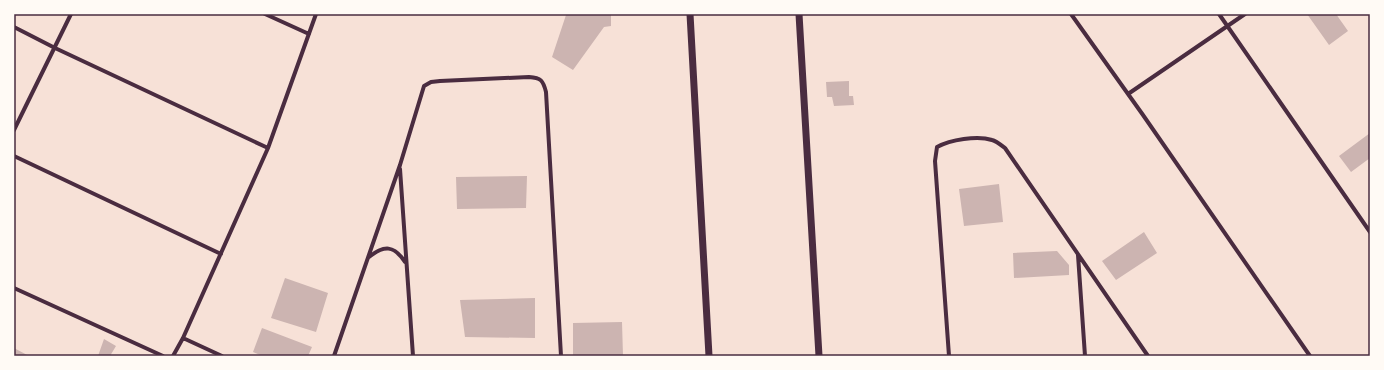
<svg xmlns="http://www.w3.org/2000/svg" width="1384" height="370" font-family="'Work Sans',sans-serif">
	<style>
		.building { fill: #ccb4b1 }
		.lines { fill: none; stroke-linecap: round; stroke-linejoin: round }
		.minor { stroke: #4a2c40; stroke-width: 4 }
		.tertiary { stroke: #4a2c40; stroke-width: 7 }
		.neatline { fill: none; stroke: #4a2c40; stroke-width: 1.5 }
	</style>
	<rect width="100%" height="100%" fill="#f7e1d7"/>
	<!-- building -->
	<path class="building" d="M592 14H611V26L604 27 573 70 552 57 566 15Z
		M1307 14H1336L1348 31 1329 45Z
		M849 81V96H853L854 105 834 106 832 97H827L826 82Z
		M1370 133V158L1351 172 1339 156Z
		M527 176 526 208 457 209 456 177Z
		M999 184 1003 222 964 226 959 189Z
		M1144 232 1157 253 1116 280 1102 261Z
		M1057 251 1069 265V275L1014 278 1013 253Z
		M285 278 328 293 316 332 271 318Z
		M535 298V338L465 337 460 300Z
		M622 322 623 356H573V323Z
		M262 328 312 347 308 356H263L253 352Z
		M104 339 116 346 110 356H98Z
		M14 348 29 356H14Z"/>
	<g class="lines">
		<!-- minor -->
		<path class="minor" d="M265 14 309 34
			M1071 14 1143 115 1310 356
			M1219 14 1370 232
			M14 27 55 48 268 148
			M1128 94 1245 14
			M14 130 71 14
			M14 156 221 254
			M400 169 413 356
			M1078 255 1085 356
			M369 257C384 245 394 245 405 262
			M14 288 163 356
			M183 338 222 356
			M173 356 183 338 268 148 316 14
			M334 356 400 165 424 86 431 82 440 81 529 77C541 78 543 80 546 92L561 356
			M949 356 935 161 937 147C950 140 977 135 992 140 996 141 1001 145 1005 148L1148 356"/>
		<!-- tertiary -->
		<path class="tertiary" d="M690 14 709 356
			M799 14 819 356"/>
	</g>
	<!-- border -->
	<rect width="1384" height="370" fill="none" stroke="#fffaf5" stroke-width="30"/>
	<rect x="15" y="15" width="1354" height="340" class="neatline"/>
</svg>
